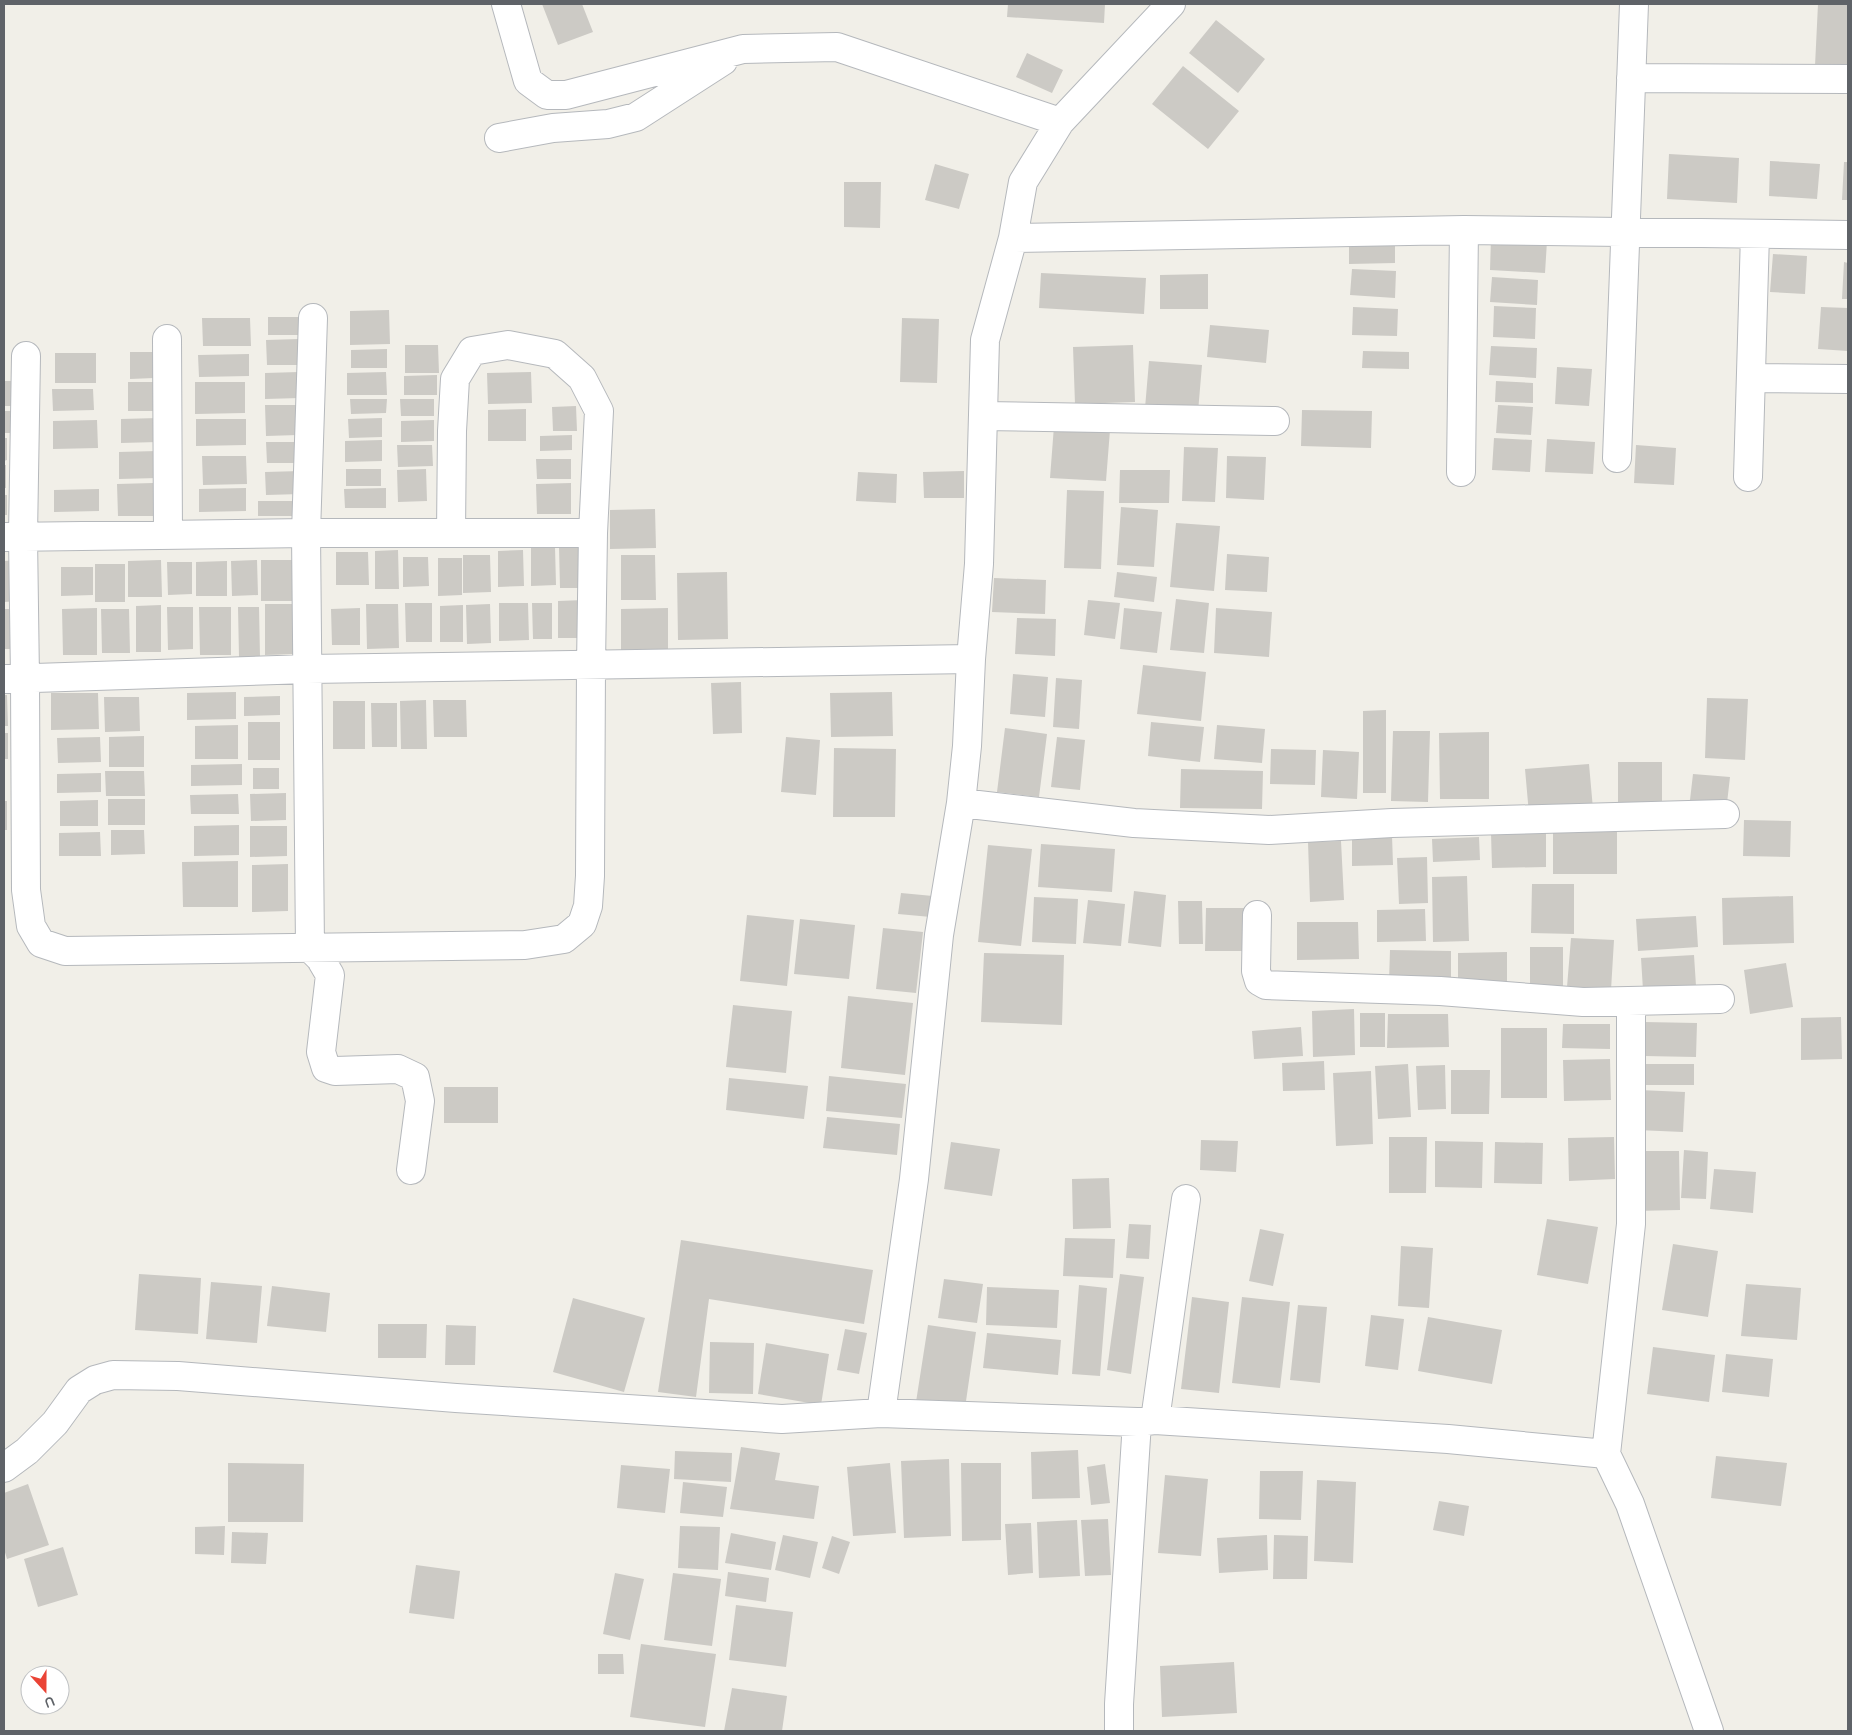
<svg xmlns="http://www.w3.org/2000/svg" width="1852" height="1735" font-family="Quicksand,sans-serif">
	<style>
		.building { fill: #cccac5 }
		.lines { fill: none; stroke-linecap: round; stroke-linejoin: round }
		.minor-casing { stroke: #b5b8bc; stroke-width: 30 }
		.minor { stroke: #fff; stroke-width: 28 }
	</style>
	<rect width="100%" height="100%" fill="#f1efe8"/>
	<!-- building -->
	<path class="building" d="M542 4H582L593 32 558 45Z
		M1008 4H1105L1104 23 1007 17Z
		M1818 4H1848V68L1815 66Z
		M1216 20 1265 59 1238 93 1189 53Z
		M1027 53 1063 70 1052 93 1016 77Z
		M1183 66 1239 111 1208 149 1152 104Z
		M1669 154 1739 158 1737 203 1667 199Z
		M1770 161 1820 164 1817 199 1769 196Z
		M1844 162H1848V200H1842Z
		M935 164 969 174 959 209 925 200Z
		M844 182H881L880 228 844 227Z
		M1491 238 1547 241 1545 273 1490 270Z
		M1349 240H1395V263L1349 264Z
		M1773 254 1807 256 1805 294 1770 292Z
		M1844 262 1848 263V299H1842Z
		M1352 269 1396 271 1395 298 1350 295Z
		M1041 273 1146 278 1144 314 1039 308Z
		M1208 274V309H1160V275Z
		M1492 277 1538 280 1537 305 1490 302Z
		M1494 306 1536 308 1535 339 1493 337Z
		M1353 307 1398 309 1397 336 1352 335Z
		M1821 307 1848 308V351L1818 349Z
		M389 310 390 344 350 345V311Z
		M268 317H303V335H268Z
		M202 318H250L251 346H203Z
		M902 318 939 319 937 383 900 382Z
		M1210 325 1269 330 1266 363 1207 357Z
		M299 339V365H267L266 340Z
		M405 345H438L439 373H405Z
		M1133 345 1135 402 1075 404 1073 347Z
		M1491 346 1537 348 1536 378 1489 375Z
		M387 349V368H351V350Z
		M1363 351 1409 352V369L1362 368Z
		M130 352H154V378L130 379Z
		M55 353H96V383H55Z
		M249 354V376L199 377 198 355Z
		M1149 361 1202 365 1198 412 1145 408Z
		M1557 367 1592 369 1589 406 1555 404Z
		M299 372 300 398 265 399V373Z
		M386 372 387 395H347V373Z
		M531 372 532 403 488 404 487 373Z
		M437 375V395H404V376Z
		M4 381H11V406H4Z
		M1496 381 1533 383V403L1495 402Z
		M128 382H158V411H128Z
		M195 382H245V413L195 414Z
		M52 389H93L94 410 53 411Z
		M350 399H387L386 413 351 414Z
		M400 399H434V416H401Z
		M265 405H297L298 435 266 436Z
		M1498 405 1533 407 1531 435 1496 433Z
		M576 406 577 431H553L552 407Z
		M526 409V441H488V410Z
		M1302 410 1372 411 1371 448 1301 446Z
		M4 411H11V433H4Z
		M158 418V442L121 443V419Z
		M382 418V437L349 438 348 419Z
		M196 419H246V445L196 446Z
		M97 420 98 448 53 449V421Z
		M434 420V441L401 442V421Z
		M1054 426 1110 430 1106 481 1050 478Z
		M572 435V450L540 451V436Z
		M4 438H7V460L4 461Z
		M1494 438 1532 440 1530 472 1492 470Z
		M1547 439 1595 442 1593 474 1545 472Z
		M382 440V461L345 462V441Z
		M266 442H295V463H267Z
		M397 445H432L433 466 398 467Z
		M1636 445 1676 448 1674 485 1634 483Z
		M1184 447 1218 448 1215 502 1182 501Z
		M157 451 158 478 119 479V452Z
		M202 456H246L247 484 203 485Z
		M1227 456 1266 457 1264 500 1226 498Z
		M536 459H571V479H537Z
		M4 465H6V488H4Z
		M346 469H381V486H346Z
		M426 469 427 501 398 502 397 470Z
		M1120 470H1170L1169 503H1119Z
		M301 471V494L266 495 265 472Z
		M964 471V498H924L923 472Z
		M858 472 897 474 896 503 856 501Z
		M153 483 154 516H118L117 484Z
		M571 483V514H537L536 484Z
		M246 488V511L199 512V489Z
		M386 488V508H345L344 489Z
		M99 489V511L54 512V490Z
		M1067 490 1104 491 1101 569 1064 568Z
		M4 495H7V515H4Z
		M258 501H299V516H258Z
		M1121 507 1158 510 1154 567 1117 565Z
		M655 509 656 548 610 549V510Z
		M1176 523 1220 526 1214 591 1170 587Z
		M531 547H555L556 585 531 586Z
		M559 547H584V588H560Z
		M398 550 399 589H375V551Z
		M523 550 524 586 498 587V551Z
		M336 552H368L369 585H336Z
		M1227 554 1269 557 1267 592 1225 590Z
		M463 555H490L491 592 463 593Z
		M621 555H655L656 600H621Z
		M403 557H428L429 586 403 587Z
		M438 558H462V595L438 596Z
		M19 560 20 601 4 602V561Z
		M161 560 162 597H128V561Z
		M257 560 258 595 232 596 231 561Z
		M261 560H298V601H261Z
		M227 561V596H196V562Z
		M167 562H192V594L168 595Z
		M95 564H125V602H95Z
		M61 567H93V595L61 596Z
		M727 572 728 639 678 640 677 573Z
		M1117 572 1157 577 1154 602 1114 597Z
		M994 578 1046 580 1045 614 992 612Z
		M1176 599 1209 603 1204 653 1170 650Z
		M584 600V638H558V601Z
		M1088 600 1120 603 1115 639 1084 635Z
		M405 603H432V642H406Z
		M499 603H528L529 640 499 641Z
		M532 603H552V639H533Z
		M265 604H296L297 654 265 655Z
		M366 604H398L399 648 367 649Z
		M490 604 491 643 467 644 466 605Z
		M161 605V652H136V606Z
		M463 605V642H440V606Z
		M167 607H193V649L168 650Z
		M199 607H231V655H200Z
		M238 607H259L260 657H239Z
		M97 608V655H63L62 609Z
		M360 608V645H332L331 609Z
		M668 608V649L621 650V609Z
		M1124 608 1162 612 1157 653 1120 649Z
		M1216 608 1272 612 1269 657 1214 653Z
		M4 609H21V649H4Z
		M101 609H129L130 653H102Z
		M1017 618 1056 619 1055 656 1015 654Z
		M1143 665 1206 672 1201 721 1137 714Z
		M1013 674 1048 677 1045 717 1010 714Z
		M1056 678 1082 680 1079 729 1053 727Z
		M741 682 742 733 713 734 711 683Z
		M236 692V719L187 720V693Z
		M892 692 893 736 831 737 830 693Z
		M51 693H98L99 729 51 730Z
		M4 695H7L8 726H4Z
		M280 696V715L244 716V697Z
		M104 697H139L140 731 105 732Z
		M1707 698 1748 699 1745 760 1705 758Z
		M426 700 427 749H401L400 701Z
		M433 700H466L467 737H434Z
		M333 701H365V749H333Z
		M371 703H397V747H372Z
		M1386 710V793H1363V711Z
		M248 722H280V760H248Z
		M1151 722 1204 727 1200 762 1148 756Z
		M238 725V759H195V726Z
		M1217 725 1265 729 1262 763 1214 759Z
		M1005 728 1047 734 1039 797 997 792Z
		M1393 731H1430L1428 802 1391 801Z
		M1489 732V799H1440L1439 733Z
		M4 733H8V759H4Z
		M144 736V767H109V737Z
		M100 737 101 762 58 763 57 738Z
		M786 737 820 740 816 795 781 792Z
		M1057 737 1085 740 1080 790 1051 787Z
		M834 748 896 749 895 817H833Z
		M1271 749 1316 750 1315 785 1270 784Z
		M1323 750 1359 752 1357 799 1321 797Z
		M1618 762H1662V807H1618Z
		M242 764V785L191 786V765Z
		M1589 764 1593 809 1529 814 1525 769Z
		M253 768H279V789H253Z
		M1181 769 1263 771 1262 809 1180 808Z
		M105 771H144L145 796H106Z
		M101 773V792L57 793V774Z
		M1693 774 1730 777 1727 803 1690 800Z
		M286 793V820L251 821 250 794Z
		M238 794 239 814H191L190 795Z
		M108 799H145V825H108Z
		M98 800V826H60V801Z
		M4 801H7V830H4Z
		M1744 820 1791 821 1790 857 1743 856Z
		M239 825V855L194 856V826Z
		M250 826H287V856L250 857Z
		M111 830H144L145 854 111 855Z
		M1553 831 1617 832V874H1553Z
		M100 832 101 856H59V833Z
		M1546 832V867L1492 868 1491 833Z
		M1392 835 1393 865 1352 866V837Z
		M1479 837 1480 860 1433 862 1432 839Z
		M1341 841 1344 900 1310 902 1308 842Z
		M1041 844 1115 849 1112 892 1038 887Z
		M988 845 1032 849 1021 946 978 942Z
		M1427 857 1428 903 1399 904 1397 858Z
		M238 861V907H183L182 862Z
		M288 864V911L252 912V865Z
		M1467 876 1469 941 1433 942 1432 877Z
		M1532 884H1574V934L1531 933Z
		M1134 891 1166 895 1161 947 1128 943Z
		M901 893 933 896 931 917 898 914Z
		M1793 896 1794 943 1723 945 1722 898Z
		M1034 897 1078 899 1076 944 1032 942Z
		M1088 900 1125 904 1121 946 1083 943Z
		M1178 901H1202L1203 944H1179Z
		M1206 908H1252L1251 951H1205Z
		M1425 909 1426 941 1377 942V910Z
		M747 915 794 920 787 986 740 981Z
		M1696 916 1698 947 1638 951 1636 919Z
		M800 919 855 925 849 979 794 974Z
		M1297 922H1358L1359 959 1297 960Z
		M883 928 923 932 916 993 876 989Z
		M1571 938 1614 940 1611 990 1567 987Z
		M1530 947H1563V988L1530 989Z
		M1390 950 1451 951V983L1389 982Z
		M1507 952V990H1458V953Z
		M984 953 1064 955 1062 1025 981 1022Z
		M1694 955 1696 986 1643 990 1641 958Z
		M1786 963 1793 1007 1750 1014 1744 970Z
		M848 996 913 1003 905 1075 841 1068Z
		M733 1005 792 1011 786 1073 726 1067Z
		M1354 1009 1355 1055 1313 1057 1312 1011Z
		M1360 1013H1385V1047H1360Z
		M1388 1014H1448L1449 1047 1387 1048Z
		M1841 1017 1842 1059 1801 1060V1018Z
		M1644 1022 1697 1023 1696 1057 1644 1056Z
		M1563 1024H1610V1049L1562 1048Z
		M1301 1027 1303 1056 1254 1059 1252 1031Z
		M1501 1028H1547V1098H1501Z
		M1610 1059 1611 1100 1564 1101 1563 1060Z
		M1324 1061 1325 1090 1283 1091 1282 1063Z
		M1408 1064 1411 1117 1378 1119 1375 1066Z
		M1639 1064H1694V1085H1639Z
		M1445 1065 1446 1109 1418 1110 1416 1066Z
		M1451 1070H1490L1489 1114H1451Z
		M1371 1071 1373 1144 1336 1146 1333 1073Z
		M829 1076 906 1084 902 1118 826 1111Z
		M729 1078 808 1086 804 1119 726 1110Z
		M444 1087H498V1123H444Z
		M1639 1090 1685 1092 1683 1132 1637 1130Z
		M827 1117 900 1124 897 1155 823 1148Z
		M1389 1137H1427L1426 1193H1389Z
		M1614 1137 1615 1179 1569 1181 1568 1138Z
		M1201 1140 1238 1141 1236 1172 1200 1170Z
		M1435 1141 1483 1142 1482 1188 1435 1187Z
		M951 1142 1000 1149 992 1196 944 1189Z
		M1495 1142 1543 1143 1542 1184 1494 1183Z
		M1684 1150 1708 1152 1706 1199 1681 1198Z
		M1634 1151H1679L1680 1210 1634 1211Z
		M1714 1169 1756 1172 1753 1213 1710 1209Z
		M1109 1178 1111 1228 1073 1229 1072 1179Z
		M1547 1219 1598 1227 1588 1284 1537 1275Z
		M1129 1224 1151 1225 1149 1259 1126 1258Z
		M1260 1229 1284 1234 1273 1286 1249 1281Z
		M1065 1238 1115 1239 1113 1278 1063 1276Z
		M681 1240 873 1270 864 1324 709 1299 696 1397 658 1392Z
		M1673 1244 1718 1251 1708 1317 1662 1310Z
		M1401 1246 1433 1248 1429 1308 1398 1306Z
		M139 1274 201 1278 198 1334 135 1330Z
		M1120 1274 1144 1277 1131 1374 1107 1370Z
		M944 1279 983 1284 977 1323 938 1318Z
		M211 1282 262 1286 257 1343 206 1339Z
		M1746 1284 1801 1288 1797 1340 1741 1336Z
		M1079 1285 1107 1288 1100 1376 1072 1374Z
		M272 1286 330 1293 326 1332 267 1326Z
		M987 1287 1059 1290 1057 1328 986 1325Z
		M1192 1297 1229 1302 1219 1393 1181 1389Z
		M1242 1297 1290 1302 1280 1388 1232 1383Z
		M573 1298 645 1318 624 1392 553 1372Z
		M1298 1305 1327 1307 1320 1383 1290 1380Z
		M1371 1315 1404 1319 1398 1370 1365 1366Z
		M1428 1317 1502 1330 1492 1384 1418 1371Z
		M378 1324H427L426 1358H378Z
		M446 1325 476 1326 475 1365H445Z
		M928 1325 976 1332 965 1408 916 1402Z
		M845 1329 867 1333 859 1374 837 1370Z
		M987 1333 1061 1340 1058 1375 983 1368Z
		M710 1342 754 1343 753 1394 709 1393Z
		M766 1343 829 1354 821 1405 758 1394Z
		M1653 1347 1715 1355 1709 1402 1647 1394Z
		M1726 1354 1773 1359 1769 1397 1722 1392Z
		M741 1447 780 1453 775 1480 819 1486 814 1519 730 1509Z
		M1078 1450 1080 1498 1032 1499 1031 1452Z
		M675 1451 732 1453 731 1482 674 1479Z
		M1716 1456 1787 1463 1781 1506 1711 1498Z
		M949 1459 951 1536 904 1538 901 1461Z
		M228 1463 304 1464 303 1522H228Z
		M890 1463 896 1533 853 1536 847 1467Z
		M961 1463H1001V1540L962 1541Z
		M1105 1464 1110 1503 1091 1505 1087 1467Z
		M621 1465 670 1469 665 1513 617 1508Z
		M1260 1471H1303L1301 1520 1259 1519Z
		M1165 1475 1208 1479 1201 1556 1158 1553Z
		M1317 1480 1356 1482 1353 1563 1314 1561Z
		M683 1482 727 1487 723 1517 680 1513Z
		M28 1484 49 1545 7 1559 4 1549V1493Z
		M1439 1501 1469 1506 1464 1536 1433 1530Z
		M1108 1519 1111 1575 1085 1576 1081 1520Z
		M1077 1520 1080 1576 1039 1578 1037 1522Z
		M1031 1523 1033 1573 1008 1575 1005 1524Z
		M225 1526 224 1555 195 1554V1527Z
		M680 1526 720 1527 718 1570 678 1568Z
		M232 1532 268 1533 266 1564 231 1563Z
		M731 1533 776 1542 771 1570 725 1563Z
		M783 1535 818 1542 810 1578 775 1570Z
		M1267 1535 1268 1570 1219 1573 1217 1538Z
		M1274 1535 1308 1536 1307 1579H1273Z
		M832 1536 850 1542 839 1574 822 1568Z
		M63 1547 78 1595 38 1607 24 1559Z
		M416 1565 460 1571 454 1619 409 1613Z
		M728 1572 769 1578 766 1602 725 1596Z
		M615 1573 644 1579 630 1640 603 1634Z
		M673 1573 721 1579 712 1646 664 1640Z
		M736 1605 793 1612 786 1667 729 1660Z
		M641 1644 716 1654 705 1727 630 1717Z
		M598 1654H623L624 1674H598Z
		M1234 1662 1237 1713 1162 1717 1160 1666Z
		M732 1688 787 1696 782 1731H724Z"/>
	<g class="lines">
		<!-- minor casing -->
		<g class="minor-casing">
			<path id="minor" d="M506 4 528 81 547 95H566L743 49 837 47 1060 122
				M1631 78 1848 79
				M499 138 553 128 608 124 636 117 723 61
				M1013 238 1464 230 1848 235
				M167 339 168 534
				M26 356 23 536 25 679 26 890 31 926 41 943 65 951 525 945 564 939 582 924 588 906 590 876 591 665 593 533H306L310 948 320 958 330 975 321 1052 326 1068 335 1071 398 1069 415 1077 420 1101 411 1170
				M1751 378 1848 379
				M983 416 1275 421
				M1617 458 1634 4
				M1461 472 1464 230
				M1748 477 1755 234
				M451 533 452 431 455 379 472 351 508 345 555 354 582 378 599 411 593 533
				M5 537 306 533 313 318
				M4 679 308 669 971 659
				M961 803 1134 823 1269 830 1392 823 1725 814
				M1257 915 1256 971 1259 981 1266 985 1440 991 1583 1002 1720 999
				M881 1413 914 1179 939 935 961 803 967 746 971 659 979 564 985 340 1013 238 1023 182 1060 122 1171 4
				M1155 1420 1186 1199
				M1606 1454 1631 1224V1001
				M4 1468 27 1451 55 1423 79 1390 95 1380 113 1375 178 1376 456 1398 782 1419 881 1413 1137 1422 1155 1420 1448 1439 1606 1454 1630 1504 1709 1731
				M1119 1731V1704L1137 1422"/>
		</g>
		<!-- minor -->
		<use href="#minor" class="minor"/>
	</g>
	<!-- border -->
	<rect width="1852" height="1735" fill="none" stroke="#5f6368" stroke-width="10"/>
	<!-- north arrow -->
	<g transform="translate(45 1690) rotate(159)"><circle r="24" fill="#ffffff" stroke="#bfc1c3"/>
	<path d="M0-4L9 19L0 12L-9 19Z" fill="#ea4335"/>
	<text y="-8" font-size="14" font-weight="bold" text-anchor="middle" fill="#5f6368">U</text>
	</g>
</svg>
